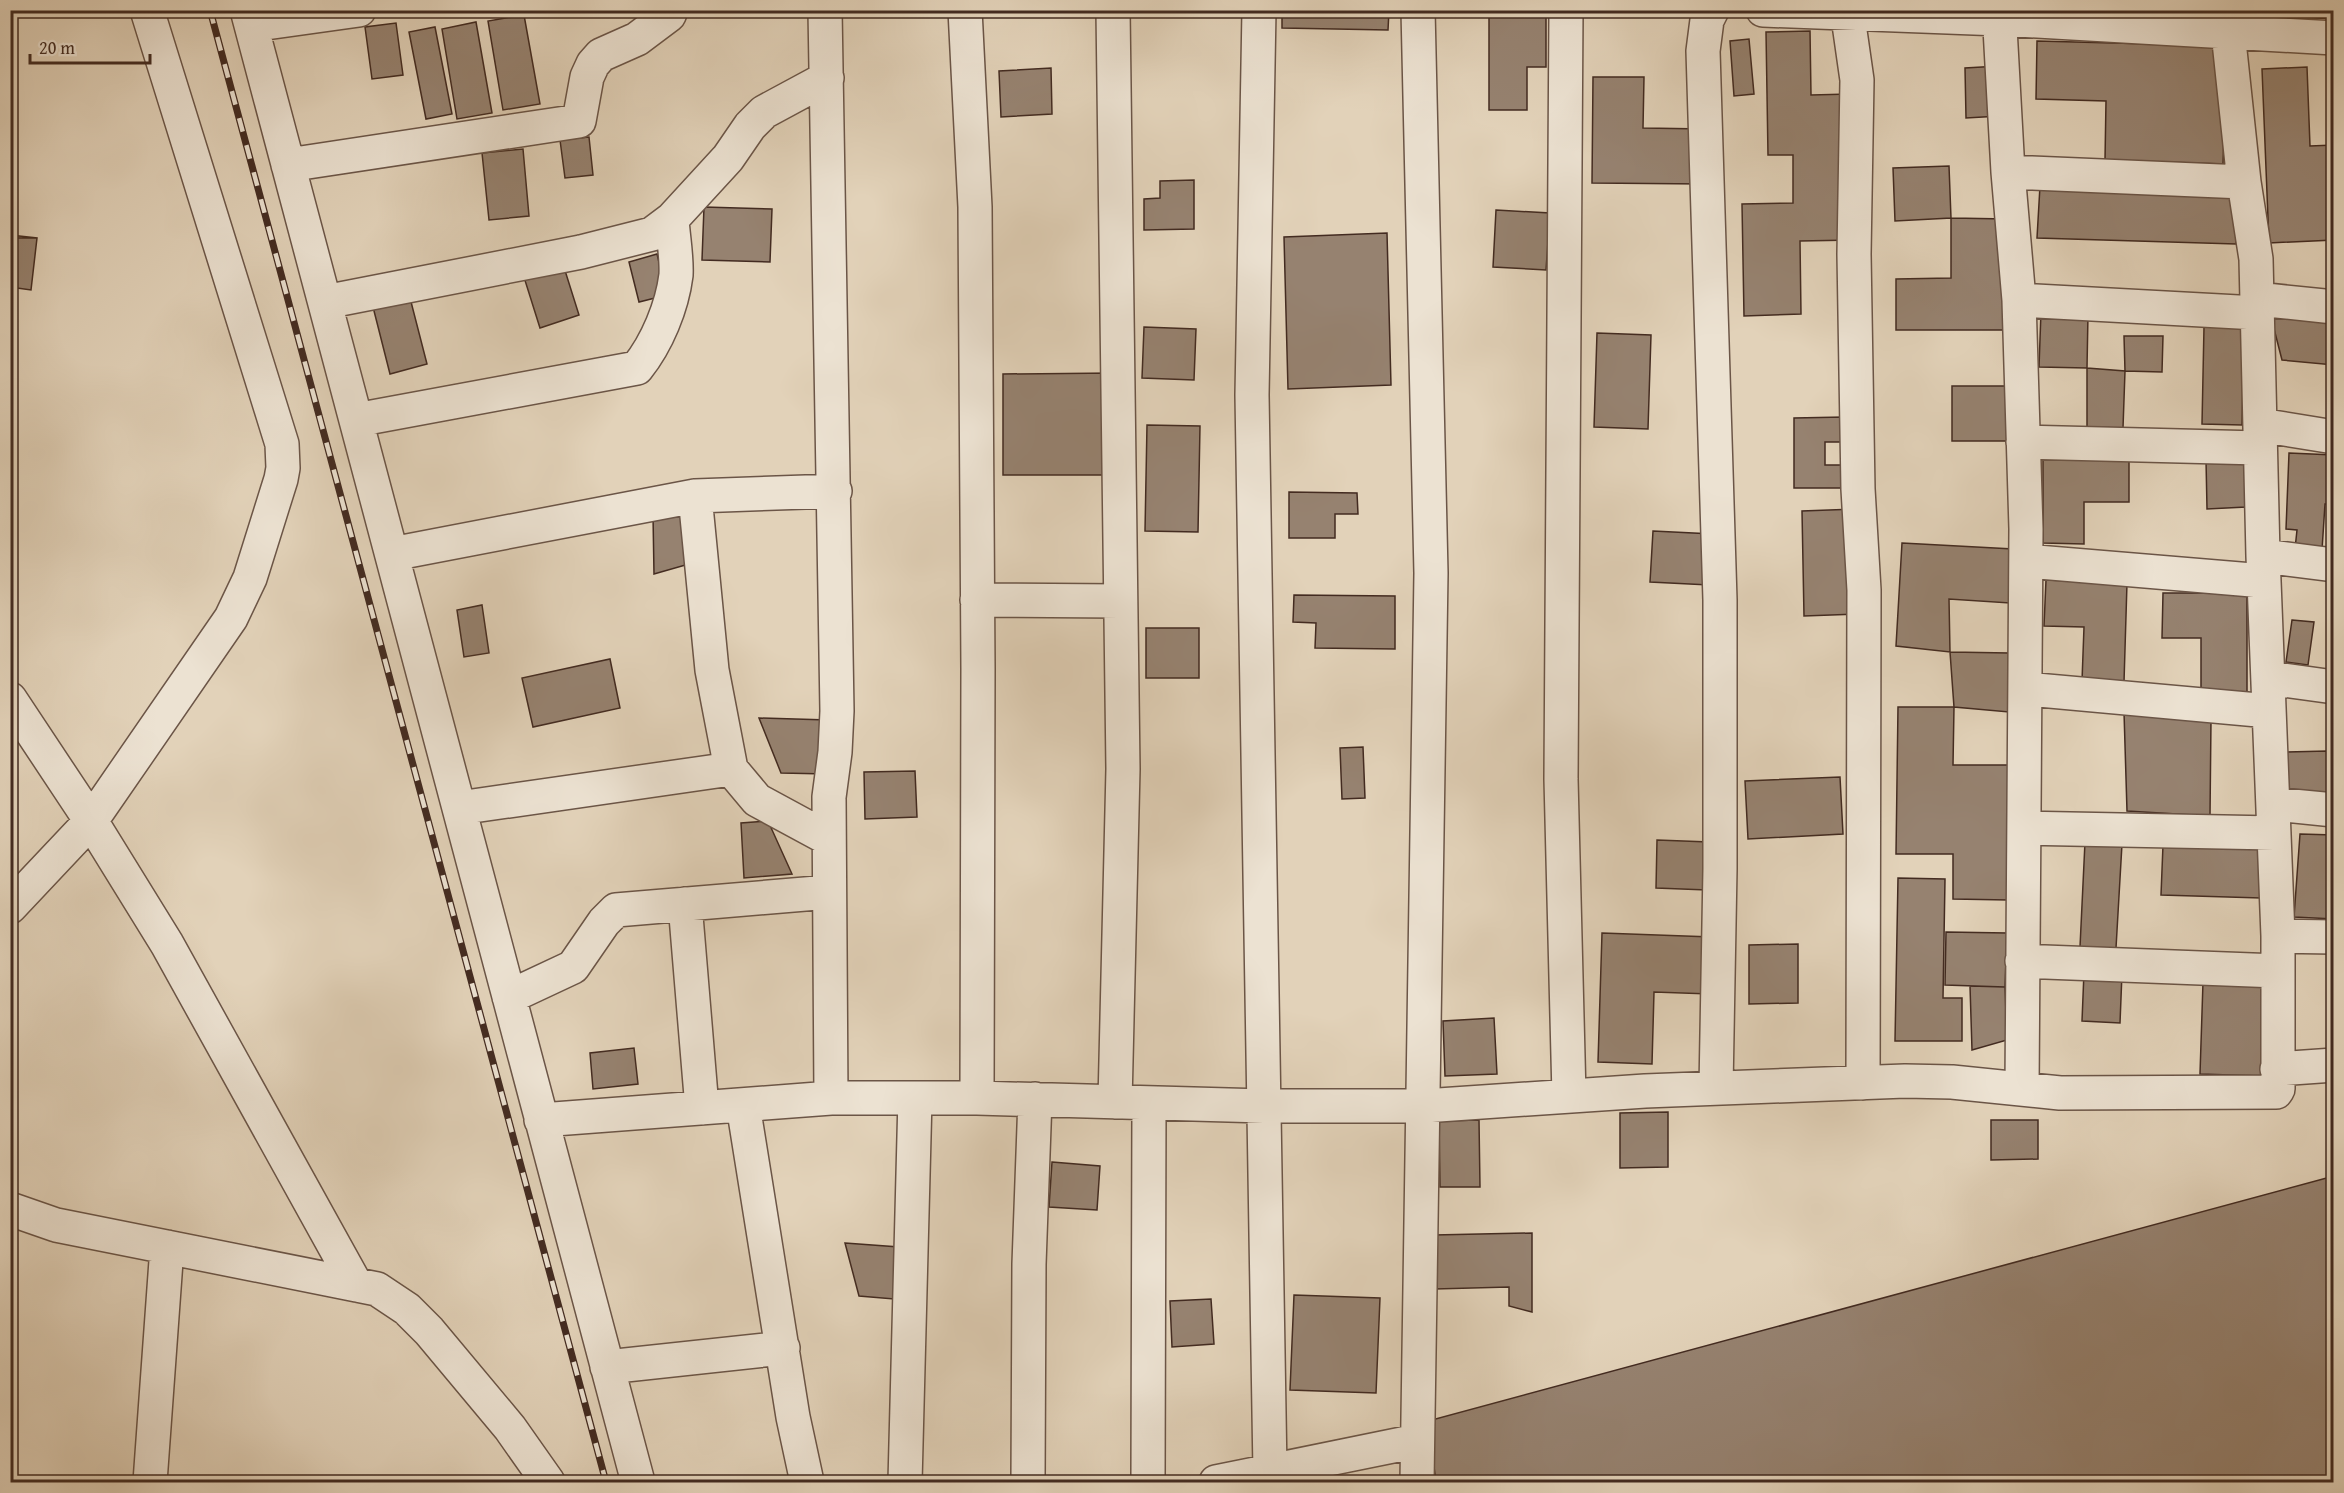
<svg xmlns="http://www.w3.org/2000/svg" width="2344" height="1493" font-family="'Gentium Book Plus',serif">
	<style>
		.building { fill: #968270; stroke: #432b21; stroke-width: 1.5 }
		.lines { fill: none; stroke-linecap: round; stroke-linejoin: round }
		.street-casing { stroke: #6b5547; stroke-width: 36 }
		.street { stroke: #ece2d2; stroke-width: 33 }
		.rail-casing { stroke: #432b21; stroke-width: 7 }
		.rail { stroke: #ece2d2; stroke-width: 4.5; stroke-dasharray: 14; stroke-linecap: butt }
	</style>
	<rect width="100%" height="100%" fill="#e2d2b9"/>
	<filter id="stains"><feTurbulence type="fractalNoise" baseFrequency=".00333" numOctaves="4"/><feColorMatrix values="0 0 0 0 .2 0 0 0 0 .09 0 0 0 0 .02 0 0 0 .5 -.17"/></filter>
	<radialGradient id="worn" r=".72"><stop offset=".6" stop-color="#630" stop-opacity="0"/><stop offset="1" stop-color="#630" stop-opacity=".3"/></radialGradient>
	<!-- building -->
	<path class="building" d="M1000 10H1106V17H1000Z
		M1282 10H1389L1388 30 1282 28Z
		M1489 10H1546V67H1527V110H1489Z
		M2299 10H2334V19L2298 17Z
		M524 15 540 104 503 110 488 21Z
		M476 22 492 113 457 119 442 29Z
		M396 23 403 75 372 79 365 27Z
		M435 27 452 114 426 119 409 32Z
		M1810 31 1811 95 1850 94 1853 240 1800 241 1801 314 1744 316 1742 204 1793 203V155H1768L1766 32Z
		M1749 39 1754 94 1734 96 1730 41Z
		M2037 41 2227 46 2223 164 2105 160 2106 101 2036 99Z
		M1999 66 2000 116 1966 118 1965 68Z
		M2307 67 2310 146 2334 145V240L2269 243 2262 69Z
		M1051 68 1052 114 1001 117 999 71Z
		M1593 77H1644L1643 128 1705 129 1704 184 1592 183Z
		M589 137 593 175 565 178 560 140Z
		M523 149 529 216 489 220 482 153Z
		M1949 166 1951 218 1895 221 1893 168Z
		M1194 180V229L1144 230V199L1160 198V181Z
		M2040 186 2238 193 2236 244 2037 238Z
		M704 207 772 209 770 262 702 260Z
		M1496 210 1550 213 1546 270 1493 267Z
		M1951 218 2007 219V330H1896V279L1951 278Z
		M1387 233 1391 385 1288 389 1284 237Z
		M10 235 37 238 31 290 10 287Z
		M10 238H37L31 290 10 287Z
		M657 254 667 295 639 302 629 262Z
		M562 261 579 315 540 328 523 274Z
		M409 294 427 364 390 374 372 303Z
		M2041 312 2088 314 2087 368 2039 367Z
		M2270 313 2334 320V365L2282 360Z
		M1144 327 1196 329 1194 380 1142 378Z
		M2204 327H2244L2242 425 2202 424Z
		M1597 333 1651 335 1648 429 1594 427Z
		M2124 336H2163L2162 372 2125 371Z
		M2087 368 2125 371 2123 428 2087 427Z
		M1114 373V475H1003V374Z
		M1952 386H2011V441H1952Z
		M1844 417V442H1825V465H1846L1847 488H1794V418Z
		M1147 425 1200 426 1198 532 1145 531Z
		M2043 452H2129V502H2084V544L2043 543Z
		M2289 453 2334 455V504H2325L2322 550 2295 549 2297 530 2286 529Z
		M2244 458 2246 507 2207 509 2206 460Z
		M1289 492 1357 493 1358 514H1335V538H1289Z
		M682 507 696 562 654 574 653 515Z
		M1856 509 1858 614 1804 616 1802 511Z
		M1653 531 1713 534 1709 585 1650 582Z
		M1902 543 2013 549 2010 603 1949 599 1950 652 1896 646Z
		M2046 580 2127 583 2124 682 2082 681 2084 627 2044 626Z
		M2163 593H2247V694H2201V638H2162Z
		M1294 595 1395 596V649L1315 648 1316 623 1293 622Z
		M482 605 489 653 464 657 457 610Z
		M2292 620 2314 622 2308 665 2286 662Z
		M1146 628H1199V678H1146Z
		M1950 652 2009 653V712L1954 707Z
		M610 659 620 708 533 727 522 678Z
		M1898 707H1954L1953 765H2010L2008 900 1953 899V854H1896Z
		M2124 712 2211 720 2210 816 2127 811Z
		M759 718 828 720 827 774 781 773Z
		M1363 747 1365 798 1342 799 1340 748Z
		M2327 751V793L2288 794 2287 752Z
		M915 771 917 817 865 819 864 772Z
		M1840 777 1843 834 1748 839 1745 781Z
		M768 821 792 874 744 878 741 823Z
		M2300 834 2334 835V919L2294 917Z
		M1657 840 1709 842 1707 890 1656 888Z
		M2085 842 2122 844 2116 948 2080 947Z
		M2163 845 2263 848 2261 898 2161 895Z
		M1898 878 1945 879 1943 998H1962V1041H1895Z
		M1946 932 2007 933 2005 987 1945 985Z
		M1602 933 1712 937 1710 994 1654 992 1652 1064 1598 1062Z
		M1798 944V1003L1749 1004V945Z
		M2084 972 2122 973 2120 1023 2082 1021Z
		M2203 982 2265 984 2262 1076 2200 1074Z
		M1970 986 2005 987 2007 1040 1972 1050Z
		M1494 1018 1497 1074 1445 1076 1443 1021Z
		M634 1048 638 1084 593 1089 590 1053Z
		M1668 1112V1167L1620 1168V1113Z
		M1479 1120 1480 1187H1440L1439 1121Z
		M1991 1120H2038V1159L1991 1160Z
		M1052 1162 1100 1166 1097 1210 1049 1207Z
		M2334 1176V1482H1436L1428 1421Z
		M1532 1233V1312L1509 1306V1287L1435 1289 1434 1235Z
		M845 1243 899 1247 894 1299 859 1296Z
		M1294 1295 1380 1298 1376 1393 1290 1390Z
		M1211 1299 1214 1344 1172 1347 1170 1301Z"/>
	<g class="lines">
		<!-- street casing -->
		<g class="street-casing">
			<path id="street" d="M247 10 638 1482
				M825 10 837 711 835 752 829 797 831 1098
				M965 10 975 207 978 668 977 1098
				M1113 10 1123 769 1115 1102
				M1259 10 1252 395 1270 1472
				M1566 10 1561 779 1569 1096
				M1712 10 1707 20 1703 51 1720 600V869L1716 1088
				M1763 10 2000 19 2334 38
				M1847 10 1857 80 1854 254 1858 489 1864 590 1863 1083
				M1999 10 2008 172 2019 300 2026 529 2022 1089
				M251 25 359 10
				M288 165 579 121 587 77 593 64 601 55 637 39 669 15 671 10
				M2008 172 2244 182
				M2257 299 2334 307
				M2019 300 2257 313
				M325 302 581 252 652 234 672 219 728 158 750 126 764 112 827 78
				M356 420 637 368C657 343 672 307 676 275 677 257 673 237 672 219
				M2260 425 2334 437
				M2023 442 2260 448
				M695 496 712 670 731 769 757 800 829 839
				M392 554 695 496 835 491
				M2263 556 2334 565
				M2026 561 2264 581
				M977 600 1120 601
				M2268 678 2334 687
				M2026 689 2269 711
				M10 699 91 821 167 944 356 1285
				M2273 804 2334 810
				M459 808 731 769
				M2024 828 2274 833
				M685 904 702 1108
				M10 907 91 821 231 618 250 578 281 479 283 468 282 444 147 10
				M2278 936 2334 937
				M2022 961 2278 971
				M509 997 573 967 604 922 616 910 829 892
				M2277 1069 2334 1065
				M743 1105 793 1417 807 1482
				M541 1120 831 1098H977L1264 1106H1424L1645 1091 1905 1081 1952 1082 2060 1093 2276 1092 2278 1089V936L2263 556 2256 259 2244 182 2228 32V10
				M10 1209 56 1225 377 1289 407 1309 429 1331 510 1428 548 1482
				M607 1367 783 1348
				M150 1482 167 1247
				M905 1482 915 1098
				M1028 1482 1029 1264 1035 1099
				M1148 1482 1149 1103
				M1216 1482 1417 1441
				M1417 1482 1431 573 1418 10"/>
		</g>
		<!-- street -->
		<use href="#street" class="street"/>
		<!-- rail casing -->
		<g class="rail-casing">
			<path id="rail" d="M210 10 606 1482"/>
		</g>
		<!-- rail -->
		<use href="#rail" class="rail"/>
	</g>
	<!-- margin -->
	<rect width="2344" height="1493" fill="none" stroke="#e2d2b9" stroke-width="36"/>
	<rect x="12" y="12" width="2320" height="1469" fill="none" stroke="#432b21" stroke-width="3"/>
	<rect x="18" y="18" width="2308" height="1457" fill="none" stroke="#432b21" stroke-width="1.5"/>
	<!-- scale -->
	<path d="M30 54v9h120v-9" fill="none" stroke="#432b21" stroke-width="3"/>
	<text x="39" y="54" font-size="18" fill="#432b21" stroke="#ece2d2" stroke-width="4.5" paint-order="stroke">20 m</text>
	<rect width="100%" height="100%" filter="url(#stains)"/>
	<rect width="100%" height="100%" fill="url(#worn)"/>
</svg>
